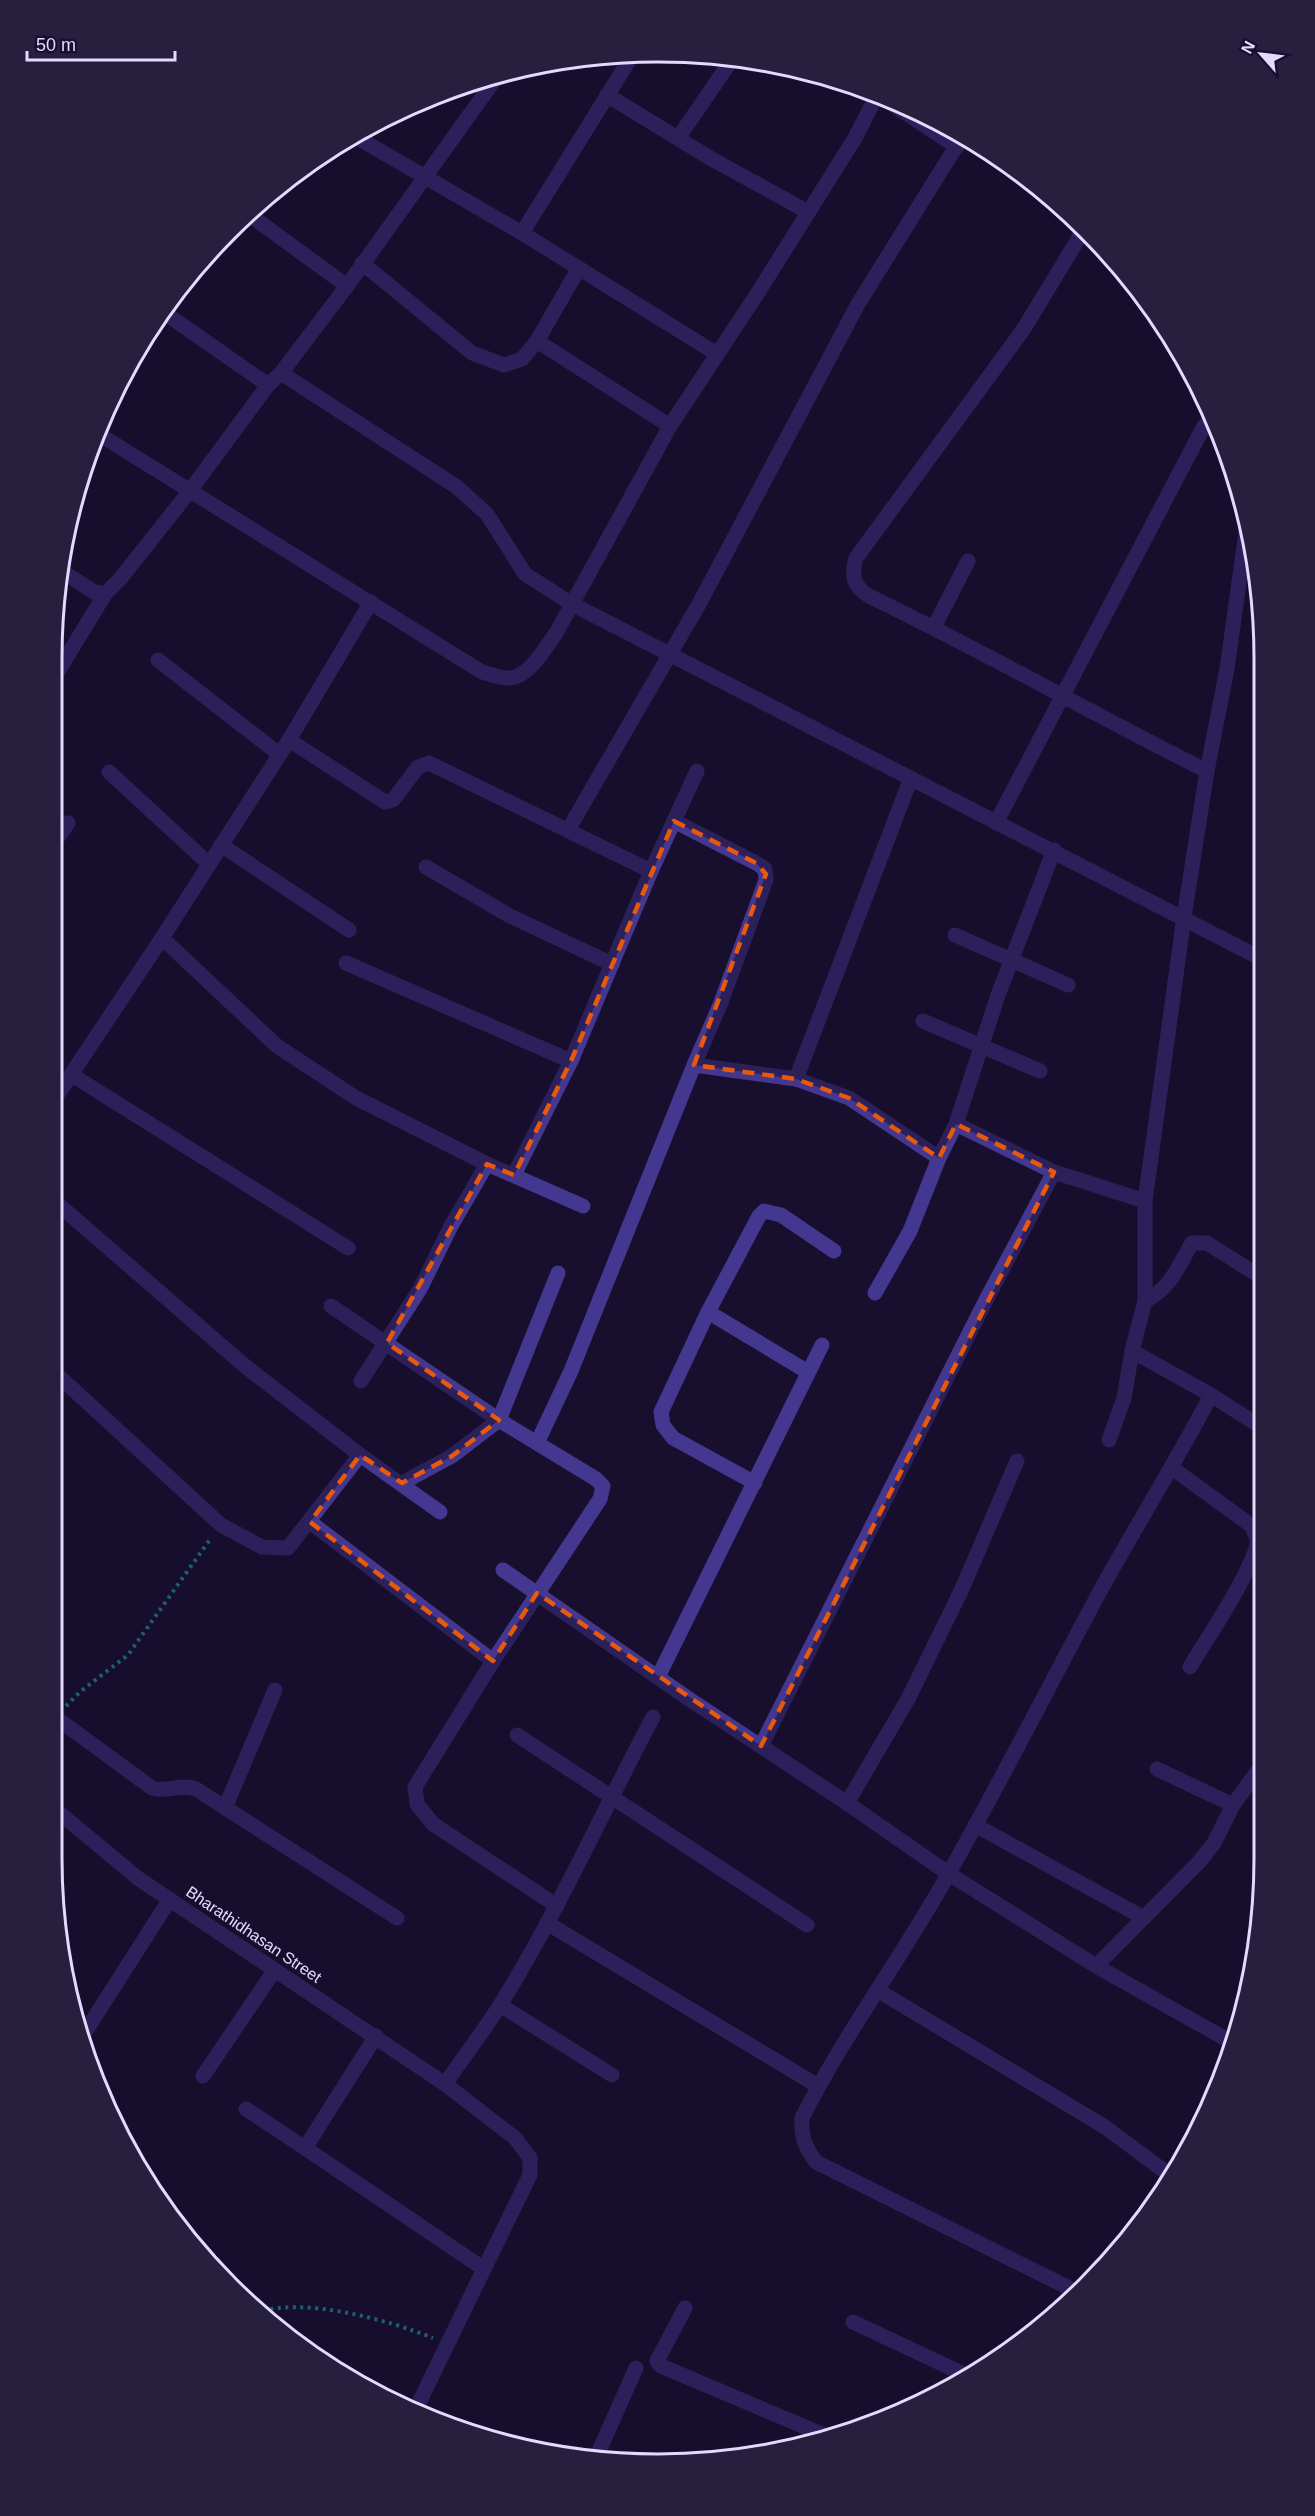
<svg xmlns="http://www.w3.org/2000/svg" width="1315" height="2516" viewBox="0 0 1315 2516" font-family="Arial,sans-serif">
<style>
.lines{fill:none;stroke-linecap:round;stroke-linejoin:round}
.path{stroke:#27c1c8;stroke-width:4;stroke-dasharray:3 4.5;stroke-linecap:butt}
.minor{stroke:#43378f;stroke-width:15}
.tertiary{stroke:#43378f;stroke-width:15}
.marked{fill:none;stroke:#e8590c;stroke-width:4.5;stroke-dasharray:12 8;stroke-linejoin:round}
.labels{text-anchor:middle;stroke-width:6;stroke-linejoin:round;paint-order:stroke}
.street-label{font-size:16px;fill:#e3dbff;stroke:#170f2d}
.rim{fill:none;stroke:#e3dbff;stroke-width:3}
</style>
<rect width="100%" height="100%" fill="#170f2d"/>
<g class="lines">
<!-- path -->
<g class="path">
<path d="M66 1706 81 1691 128 1655 211 1538"/>
<path d="M256 2313C301 2296 389 2320 433 2338"/>
</g>
<!-- minor -->
<g class="minor">
<path d="M607 95 710 158 808 212"/>
<path d="M883 98 957 147"/>
<path d="M351 134 522 233 717 354"/>
<path d="M678 138 733 58"/>
<path d="M361 140 373 124"/>
<path d="M247 213 347 286"/>
<path d="M1083 231 1023 330 856 558C851 576 853 586 869 596 983 651 1093 714 1207 771"/>
<path d="M522 233 633 54"/>
<path d="M362 263 472 353 504 365 522 359 537 341 579 268"/>
<path d="M162 311 268 385"/>
<path d="M537 341 670 426"/>
<path d="M281 373 347 286 498 75"/>
<path d="M97 433 482 672C490 674 502 679 510 678 529 677 544 649 555 635L670 426 759 291 855 138 877 95"/>
<path d="M934 627 968 561"/>
<path d="M158 660 279 754"/>
<path d="M52 681 105 594"/>
<path d="M289 740 385 802 393 800 418 767 429 763 651 871"/>
<path d="M109 772 209 864"/>
<path d="M674 821 756 863 765 869 766 880 720 1005 694 1065"/>
<path d="M996 823 1204 426"/>
<path d="M568 830 699 604 858 304 962 137"/>
<path d="M221 845 349 930"/>
<path d="M52 846 68 823"/>
<path d="M426 867 510 916 612 964"/>
<path d="M955 935 1068 985"/>
<path d="M162 938 277 1046 356 1098 487 1164 583 1206"/>
<path d="M346 963 571 1061"/>
<path d="M923 1021 1040 1071"/>
<path d="M72 1075 348 1248"/>
<path d="M796 1079 849 1098 939 1158"/>
<path d="M52 1103 162 938 289 740 371 602"/>
<path d="M956 1124 1054 1172 1145 1201"/>
<path d="M514 1175 571 1061 651 871 697 771"/>
<path d="M52 1199 245 1366 360 1455 440 1512"/>
<path d="M875 1293 910 1231 939 1158 956 1124 998 995 1054 850"/>
<path d="M1145 1301C1172 1287 1177 1268 1192 1243H1207L1261 1277"/>
<path d="M331 1306 499 1420 596 1479 603 1486 600 1499 493 1661"/>
<path d="M708 1312 808 1372"/>
<path d="M1132 1351 1211 1395 1261 1427"/>
<path d="M52 1370 221 1525 262 1547 288 1548 360 1455"/>
<path d="M361 1381 420 1289 451 1226 487 1164"/>
<path d="M1109 1440 1124 1398 1132 1351 1145 1301V1201L1184 917 1207 771 1227 669 1246 532"/>
<path d="M537 1443 571 1371 694 1065 796 1079 911 778"/>
<path d="M1172 1468 1252 1526C1253 1530 1256 1535 1257 1539 1259 1562 1204 1643 1190 1667"/>
<path d="M402 1483 452 1456 499 1420 558 1273"/>
<path d="M755 1483 673 1438 663 1425 661 1412 708 1312 759 1216 764 1211 781 1215 834 1251"/>
<path d="M310 1522 493 1661 415 1787 417 1804 433 1824 557 1906"/>
<path d="M503 1570 689 1699 847 1803 949 1874 1096 1966 1233 2043"/>
<path d="M658 1677 822 1345"/>
<path d="M51 1714 152 1788C167 1793 180 1783 196 1789L397 1918"/>
<path d="M517 1735 807 1925"/>
<path d="M761 1746 987 1298 1054 1172"/>
<path d="M1157 1769 1233 1805"/>
<path d="M847 1803 908 1699 961 1591 1017 1461"/>
<path d="M51 1806 139 1879 445 2084 515 2138 530 2158V2175L484 2269"/>
<path d="M225 1808 275 1690"/>
<path d="M975 1825 1144 1918"/>
<path d="M547 1923 818 2086"/>
<path d="M1096 1966 1199 1862 1214 1843 1233 1805 1262 1765"/>
<path d="M879 1991 1105 2127 1171 2176"/>
<path d="M500 2005 612 2075"/>
<path d="M376 2036 305 2148 484 2269 414 2413"/>
<path d="M80 2040 170 1899"/>
<path d="M203 2076 274 1971"/>
<path d="M445 2084C465 2055 487 2027 505 1997 560 1907 603 1811 653 1717"/>
<path d="M246 2109 305 2148"/>
<path d="M1079 2293 816 2162C805 2147 801 2137 802 2118 845 2033 903 1956 949 1873 1001 1781 1049 1686 1099 1593 1136 1526 1176 1462 1211 1395"/>
<path d="M685 2308 657 2361 661 2366 831 2438"/>
<path d="M853 2322 970 2377"/>
<path d="M595 2460 636 2368"/>
</g>
<!-- tertiary -->
<path class="tertiary" d="M60 570 94 592 105 594 120 579 189 492 268 385 281 373 457 487 487 514 525 574 572 604 1260 958"/>
</g>
<!-- marked area -->
<path d="M0 0H1315V2516H0ZM674 821 756 863 766 874 694 1065 796 1079 849 1098 939 1158 956 1124 1054 1172 761 1746 537 1593 493 1661 310 1522 360 1455 402 1483 452 1456 499 1420 387 1343 487 1164 514 1175 571 1061Z" fill="#170f2d" fill-opacity=".55" fill-rule="evenodd"/>
<path class="marked" d="M674 821 756 863 766 874 694 1065 796 1079 849 1098 939 1158 956 1124 1054 1172 761 1746 537 1593 493 1661 310 1522 360 1455 402 1483 452 1456 499 1420 387 1343 487 1164 514 1175 571 1061Z"/>
<g class="labels">
<!-- street labels -->
<g class="street-label">
<text transform="translate(254 1934) rotate(34)" y="6">Bharathidhasan Street</text>
</g>
</g>
<!-- crop -->
<path d="M0 0H1315V2516H0ZM658 62H658A596 596 0 0 1 1254 658V1858A596 596 0 0 1 658 2454H658A596 596 0 0 1 62 1858V658A596 596 0 0 1 658 62Z" fill="#271f3e" fill-rule="evenodd"/>
<path class="rim" d="M658 62H658A596 596 0 0 1 1254 658V1858A596 596 0 0 1 658 2454H658A596 596 0 0 1 62 1858V658A596 596 0 0 1 658 62Z"/>
<!-- north arrow -->
<g transform="translate(1261 54) rotate(298)" stroke="#170f2d" stroke-width="4.5" paint-order="stroke">
<path d="M0-4.5L10 22L0 15L-10 22Z" fill="#e3dbff"/>
<text y="-9" font-size="16" font-weight="bold" text-anchor="middle" fill="#e3dbff">N</text>
</g>
<!-- scale -->
<path d="M27 51v9h148v-9" fill="none" stroke="#e3dbff" stroke-width="3"/>
<text x="36" y="51" font-size="18" fill="#e3dbff" stroke="#170f2d" stroke-width="4.5" paint-order="stroke">50 m</text>
</svg>
